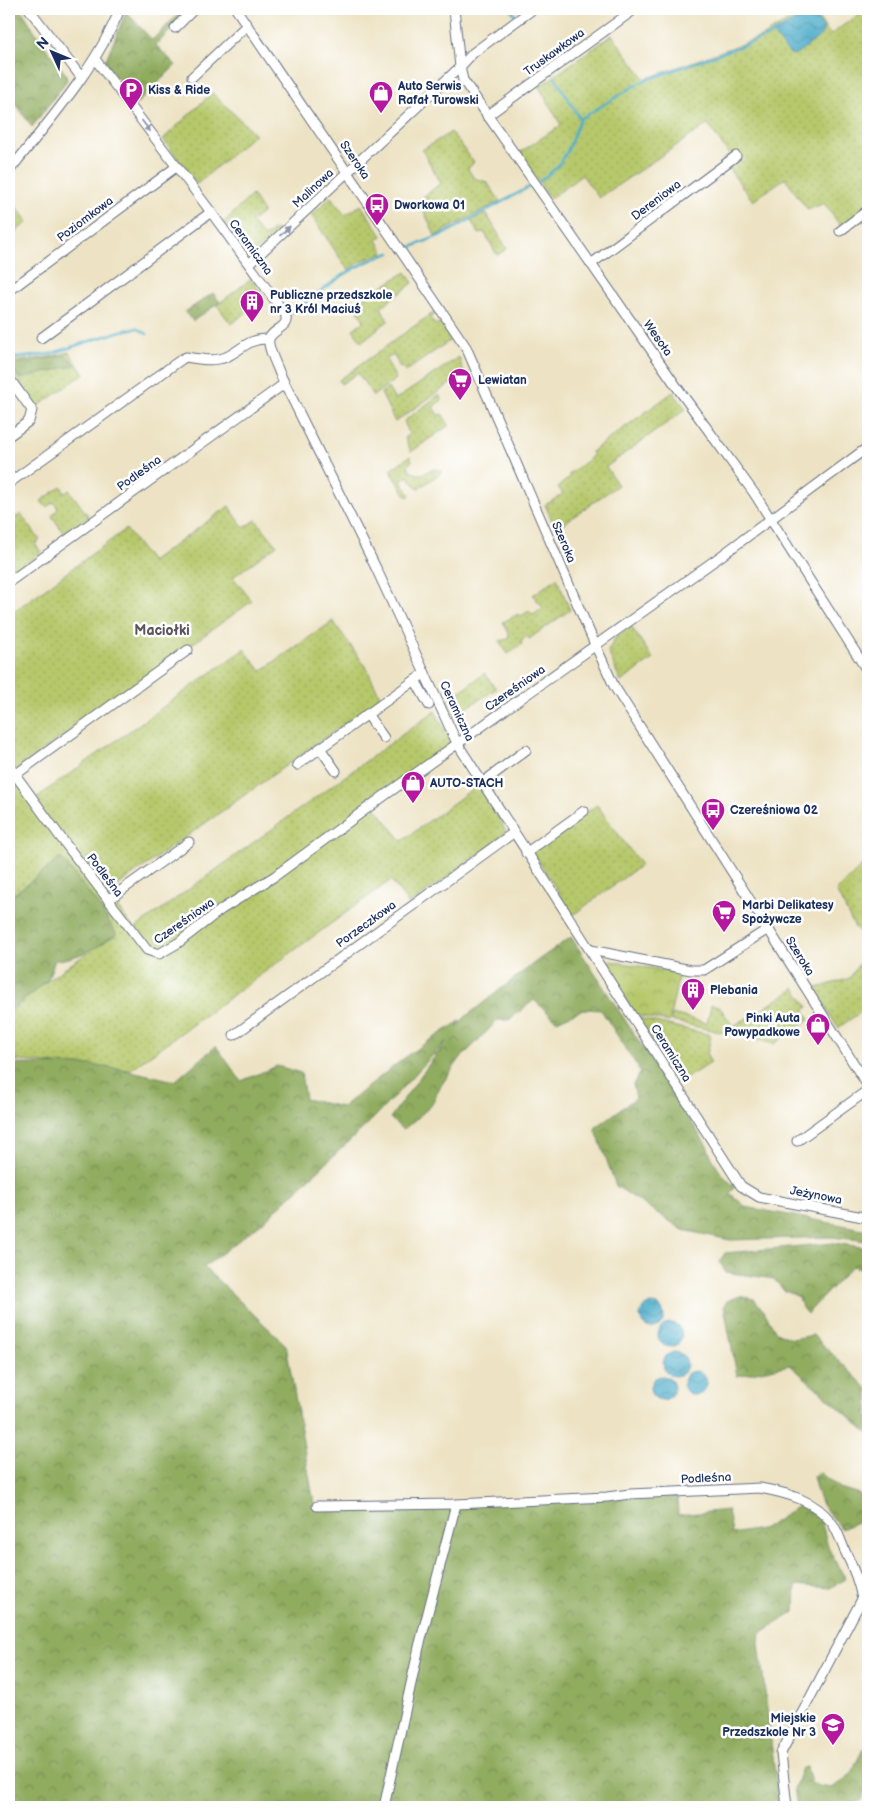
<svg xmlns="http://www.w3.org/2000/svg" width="877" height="1816" viewBox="0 0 877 1816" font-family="'Balsamiq Sans',sans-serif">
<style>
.grass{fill:url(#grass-dots);stroke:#687c64}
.forest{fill:url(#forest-crowns);stroke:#566e5e}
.park{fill:url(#park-crowns);stroke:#687c64}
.water{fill:url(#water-waves);stroke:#326d93}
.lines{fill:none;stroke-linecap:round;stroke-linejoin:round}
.stream{stroke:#48abc8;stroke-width:2.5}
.minor-casing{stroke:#646e82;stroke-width:11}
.minor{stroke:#fff;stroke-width:9}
.oneway{fill:#8d97ae}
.labels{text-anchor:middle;stroke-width:5;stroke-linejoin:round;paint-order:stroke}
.street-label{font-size:12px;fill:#1b2f5e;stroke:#fff}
.poi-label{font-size:12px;font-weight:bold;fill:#1b2f5e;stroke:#fff;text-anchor:start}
.neighbourhood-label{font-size:14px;font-weight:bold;fill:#5b545c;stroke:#fff}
</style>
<defs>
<pattern id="grass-dots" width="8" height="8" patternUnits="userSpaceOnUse" patternTransform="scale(1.25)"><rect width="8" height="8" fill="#b6c86b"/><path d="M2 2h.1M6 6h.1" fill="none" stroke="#9cac5f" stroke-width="1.8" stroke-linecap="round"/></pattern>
<pattern id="forest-crowns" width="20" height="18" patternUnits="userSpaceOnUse" patternTransform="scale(1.25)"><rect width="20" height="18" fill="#90ac5f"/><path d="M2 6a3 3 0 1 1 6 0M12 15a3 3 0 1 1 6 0" fill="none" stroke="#758c52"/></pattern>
<pattern id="park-crowns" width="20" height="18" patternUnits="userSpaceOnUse" patternTransform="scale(1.25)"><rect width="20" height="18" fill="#b6c86b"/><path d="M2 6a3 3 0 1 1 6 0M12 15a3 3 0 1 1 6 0" fill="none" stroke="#9cac5f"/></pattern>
<pattern id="water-waves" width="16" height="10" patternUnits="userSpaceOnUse" patternTransform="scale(1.25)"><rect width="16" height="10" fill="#48abc8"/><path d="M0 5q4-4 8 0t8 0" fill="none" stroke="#3b8ca6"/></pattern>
</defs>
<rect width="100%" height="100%" fill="#fff"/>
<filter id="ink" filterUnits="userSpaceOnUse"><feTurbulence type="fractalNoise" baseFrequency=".02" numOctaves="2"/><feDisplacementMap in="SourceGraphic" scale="10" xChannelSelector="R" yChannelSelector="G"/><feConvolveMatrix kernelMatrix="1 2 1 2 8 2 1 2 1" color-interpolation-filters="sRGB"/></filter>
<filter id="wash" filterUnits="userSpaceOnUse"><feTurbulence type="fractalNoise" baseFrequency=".0096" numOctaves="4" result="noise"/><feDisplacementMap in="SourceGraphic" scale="20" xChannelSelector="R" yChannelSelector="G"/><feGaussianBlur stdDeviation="1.12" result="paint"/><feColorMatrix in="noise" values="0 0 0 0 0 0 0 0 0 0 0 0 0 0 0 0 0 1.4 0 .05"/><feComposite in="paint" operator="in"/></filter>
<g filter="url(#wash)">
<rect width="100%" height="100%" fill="#ede3c4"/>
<!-- grass -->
<g class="grass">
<path d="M809 9H813L830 35 866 9H868V206L841 227 824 203 808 210 785 178 753 201 722 160 729 155 708 124 599 198 582 175 550 199 519 153 561 125 539 87 612 35 645 79 761 37Z"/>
<path d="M212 93 255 134 197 184 163 139Z"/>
<path d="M451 132 474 162 468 169 474 178 487 182 500 201 435 236 419 200 441 183 422 150Z"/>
<path d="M252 195 263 212 251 222 264 237 275 229 278 232 252 255 248 254 224 222Z"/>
<path d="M331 197 345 215 361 205 382 236 377 240 384 252 360 262 348 270 311 215Z"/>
<path d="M486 213 507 249 497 255 484 232 479 234 471 221Z"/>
<path d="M406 272 413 283 381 307 388 321 361 342 353 329 364 321 354 303Z"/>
<path d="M251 279 265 299 231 324 217 305Z"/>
<path d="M434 312 435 314 430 318 435 325 440 322 452 339 405 372 403 367 400 368 394 355 386 359 396 379 373 396 358 373 341 384 339 380Z"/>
<path d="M69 352 84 374 37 407 9 369V362L49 357Z"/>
<path d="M459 357 464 374 395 422 381 393 388 388 395 400Z"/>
<path d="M673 392 686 409 606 467 618 485 556 529 545 505 563 494 558 487 570 477 569 474 593 456 591 452Z"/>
<path d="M439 395 442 400 433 407 438 415 442 414 449 425 411 452 405 438 409 435 404 421Z"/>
<path d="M410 456 412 460 408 466 411 472C414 472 417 474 420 474 429 473 430 466 443 471L418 489 408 476 401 481 410 495 407 497 390 470Z"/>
<path d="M61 486 65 493 69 490 89 517 64 534 52 516 58 509 54 502 46 507 41 501Z"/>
<path d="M229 506 244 528 256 520 277 545 233 577 252 601 15 771 36 798 244 649 261 671 333 621 366 667 381 698 107 893 134 929 435 711 452 744 371 802 402 841 479 784 494 808 507 834 409 905 391 880 130 1070 9 1060V1013L52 977 111 937 117 935 98 905 61 858 9 898V615L126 529 151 562Z"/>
<path d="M21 514 40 540 35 544 41 552 9 576V522Z"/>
<path d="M557 578 570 610 529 639 527 636 521 640 522 644 508 654 499 641 508 639 509 634 503 622 518 614 521 616 529 611 533 615 543 608 533 595Z"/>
<path d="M631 626 653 659 621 682 608 651 615 638Z"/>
<path d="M485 673 496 689 454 716 447 701Z"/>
<path d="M597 805 641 865 573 915 532 851Z"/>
<path d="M868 860V940L855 928 836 891Z"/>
<path d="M868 949V1007L838 1028 814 989 850 978Z"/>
<path d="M795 988 808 1007 804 1010 810 1018 774 1044 671 1021 672 1014 707 1023 711 1005 719 1006 733 1026 747 1018 753 1019 756 1018 758 1012Z"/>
<path d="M638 1018 711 1035 707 1055 711 1063 679 1082Z"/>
</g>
<!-- forest -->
<g class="forest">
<path d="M9 9H21L42 43 65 73 67 80 32 127 9 95Z"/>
<path d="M184 9H191L156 45 176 65 136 105 105 62 126 12 152 40Z"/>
<path d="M213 293 220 302 193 321 185 312Z"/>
<path d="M66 355 76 365 20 379 10 365Z"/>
<path d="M61 858 98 905 117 935C110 937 106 941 100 945 86 953 71 959 55 960L47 981 9 1011V898Z"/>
<path d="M571 937 707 1146C714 1163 720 1176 736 1187L730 1193 746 1207 868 1230V1241L832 1237 730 1240 683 1230 616 1186 595 1128 636 1098 633 1084 641 1072 601 1010 584 1009 557 1021 534 1000 509 1020H498L459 1060 440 1087 431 1106 403 1130 390 1118 446 1041 373 1119 264 1221 204 1267 286 1345 315 1509 677 1496 678 1515 728 1510 732 1534 766 1528 798 1506C828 1516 820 1527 830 1551 834 1561 841 1570 846 1579L830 1588 796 1585 795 1612 760 1633 759 1643 779 1807H9V1064L91 1065 131 1071 175 1081 216 1046 241 1081 277 1066 301 1073 305 1099 342 1107 412 1052 460 1021 457 1028 464 1018 538 960Z"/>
<path d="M834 1243 868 1248V1271L852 1266 807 1314 802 1308 799 1297 783 1290 774 1279 725 1272 720 1261 725 1253Z"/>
<path d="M740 1296 754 1299 764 1311 776 1332 792 1339 813 1335 868 1389V1433L790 1365 737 1376 724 1306 727 1301Z"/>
<path d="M820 1473 840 1488 862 1495 868 1489V1517L842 1529 822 1505 816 1489 813 1476Z"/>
<path d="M863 1749 868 1750V1771L865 1779 866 1788 862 1800 854 1803 852 1807H797L794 1789 802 1768 807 1767 811 1783 819 1786 832 1788 850 1775Z"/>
</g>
<!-- park -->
<g class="park">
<path d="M15 205 28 222 16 231 9 222V210Z"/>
<path d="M605 960 679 973 669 1022 636 1015 602 964Z"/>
</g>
<!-- water -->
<g class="water">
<path d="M812 12 824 29 820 36 796 55 790 54 772 33Z"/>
<circle cx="652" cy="1316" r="12"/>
<circle cx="670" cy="1335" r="12"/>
<circle cx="675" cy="1364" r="12"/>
<circle cx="695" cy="1383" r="12"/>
<circle cx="662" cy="1388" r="12"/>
</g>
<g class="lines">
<!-- stream -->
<g class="stream">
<path d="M511 9 515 15"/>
<path d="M555 77 580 119"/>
<path d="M540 181 557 167 567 152 580 119 641 82 774 34"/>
<path d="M409 248 446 233 529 187"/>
<path d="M292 313C323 289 353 264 390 253"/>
<path d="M9 359 50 354 121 331 137 328 147 334"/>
</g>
</g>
</g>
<g filter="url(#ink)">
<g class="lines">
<defs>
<g id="minor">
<path d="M29 9 81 77"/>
<path d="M236 9 466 347 593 640 614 686 868 1086"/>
<path d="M454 9 460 67 463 80 679 390 754 493 868 672"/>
<path d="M175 28 194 9"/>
<path d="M95 59 211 212 285 314C291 328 273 328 269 339 267 346 277 366 280 374L376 568 457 743 741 1186 759 1197 868 1218"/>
<path d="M192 77 247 25"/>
<path d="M487 116 635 9"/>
<path d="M9 171C49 121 96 68 120 9"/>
<path d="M840 231 868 210"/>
<path d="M249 264 460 67 473 53 533 9"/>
<path d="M591 264 736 156"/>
<path d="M9 291 176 167"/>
<path d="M41 338 211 212"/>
<path d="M9 378 32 410 29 421 9 436"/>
<path d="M9 483 182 359 186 357C198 359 214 362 226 357 243 349 248 338 269 339"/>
<path d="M9 582 284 384"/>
<path d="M415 680 429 705"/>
<path d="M367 714 384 738"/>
<path d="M320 748 336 771"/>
<path d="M297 765 425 673"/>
<path d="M9 766 61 838 147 950 159 954 178 943 222 909 275 876 388 793 721 556 868 447"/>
<path d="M15 775 188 650"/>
<path d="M482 783 526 750"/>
<path d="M526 853 584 811"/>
<path d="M108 900 189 842"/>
<path d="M591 950 691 970H704L768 929"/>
<path d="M234 1035 513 833"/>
<path d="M797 1141 868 1090"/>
<path d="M317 1506 456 1504 607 1497 630 1494 760 1488C787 1493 815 1500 832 1523 838 1531 841 1542 845 1551 853 1567 859 1582 862 1599L781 1753 787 1807"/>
<path d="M384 1807 419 1647 456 1504"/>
</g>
</defs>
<!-- minor casing -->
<use href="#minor" class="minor-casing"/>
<!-- minor -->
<use href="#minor" class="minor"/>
</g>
<!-- one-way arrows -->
<defs><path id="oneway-solid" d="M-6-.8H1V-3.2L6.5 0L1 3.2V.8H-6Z" transform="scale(1.25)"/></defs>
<g class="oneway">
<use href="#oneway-solid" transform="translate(146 126) rotate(53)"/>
<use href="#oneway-solid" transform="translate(285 231) rotate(-42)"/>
</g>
</g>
<!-- icons -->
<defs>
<symbol id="parking-pin" viewBox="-11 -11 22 30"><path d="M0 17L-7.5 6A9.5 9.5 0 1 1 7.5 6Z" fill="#b5179e" stroke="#fff"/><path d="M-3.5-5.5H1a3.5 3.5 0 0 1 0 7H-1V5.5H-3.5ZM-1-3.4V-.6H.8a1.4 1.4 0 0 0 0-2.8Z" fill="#fff"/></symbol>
<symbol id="shop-pin" viewBox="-11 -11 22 30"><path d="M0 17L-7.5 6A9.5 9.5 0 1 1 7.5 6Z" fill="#b5179e" stroke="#fff"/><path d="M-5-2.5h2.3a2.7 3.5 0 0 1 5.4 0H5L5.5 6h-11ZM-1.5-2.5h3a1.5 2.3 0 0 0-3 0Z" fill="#fff"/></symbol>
<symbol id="bus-pin" viewBox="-11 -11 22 30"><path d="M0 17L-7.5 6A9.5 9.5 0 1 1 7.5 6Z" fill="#b5179e" stroke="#fff"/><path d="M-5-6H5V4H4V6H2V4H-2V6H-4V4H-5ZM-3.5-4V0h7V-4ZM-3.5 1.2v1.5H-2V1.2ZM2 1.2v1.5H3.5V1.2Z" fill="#fff"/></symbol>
<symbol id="building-pin" viewBox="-11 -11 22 30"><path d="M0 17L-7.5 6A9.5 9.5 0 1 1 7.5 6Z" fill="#b5179e" stroke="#fff"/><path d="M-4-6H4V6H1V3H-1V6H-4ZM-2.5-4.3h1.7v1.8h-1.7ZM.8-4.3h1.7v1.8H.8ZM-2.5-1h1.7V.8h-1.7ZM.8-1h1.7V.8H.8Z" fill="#fff"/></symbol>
<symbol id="supermarket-pin" viewBox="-11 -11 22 30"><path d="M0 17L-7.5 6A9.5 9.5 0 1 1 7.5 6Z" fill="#b5179e" stroke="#fff"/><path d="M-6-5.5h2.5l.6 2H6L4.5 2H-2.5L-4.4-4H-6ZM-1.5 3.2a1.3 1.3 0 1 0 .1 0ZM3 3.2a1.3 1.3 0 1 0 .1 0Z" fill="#fff"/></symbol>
<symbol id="school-pin" viewBox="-11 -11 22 30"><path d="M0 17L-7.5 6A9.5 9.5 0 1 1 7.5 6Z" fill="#b5179e" stroke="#fff"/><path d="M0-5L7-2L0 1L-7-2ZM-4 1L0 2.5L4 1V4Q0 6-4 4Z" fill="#fff"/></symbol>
</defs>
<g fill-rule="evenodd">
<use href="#parking-pin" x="117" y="76" width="28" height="38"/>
<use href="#shop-pin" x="367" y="79" width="28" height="38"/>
<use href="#bus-pin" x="363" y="191" width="28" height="38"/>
<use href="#building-pin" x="238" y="288" width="28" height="38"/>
<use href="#supermarket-pin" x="446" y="366" width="28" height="38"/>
<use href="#shop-pin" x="399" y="769" width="28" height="38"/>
<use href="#bus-pin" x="699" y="796" width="28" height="38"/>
<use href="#supermarket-pin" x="710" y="898" width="28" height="38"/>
<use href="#building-pin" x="679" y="976" width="28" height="38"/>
<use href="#shop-pin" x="804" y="1011" width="28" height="38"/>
<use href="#school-pin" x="819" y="1711" width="28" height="38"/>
</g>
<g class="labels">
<!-- street labels -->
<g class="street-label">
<text transform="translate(554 52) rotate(-36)" y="4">Truskawkowa</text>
<text transform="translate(355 160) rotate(56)" y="4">Szeroka</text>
<text transform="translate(313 188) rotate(-43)" y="4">Malinowa</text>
<text transform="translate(656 200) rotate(-37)" y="4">Dereniowa</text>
<text transform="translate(85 219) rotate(-37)" y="4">Poziomkowa</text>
<text transform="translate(251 247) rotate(54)" y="4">Ceramiczna</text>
<text transform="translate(658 338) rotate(55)" y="4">Wesoła</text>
<text transform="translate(139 473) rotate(-36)" y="4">Podleśna</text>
<text transform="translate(564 542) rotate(67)" y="4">Szeroka</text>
<text transform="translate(515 688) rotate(-35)" y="4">Czereśniowa</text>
<text transform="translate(457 711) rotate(65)" y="4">Ceramiczna</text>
<text transform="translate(105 875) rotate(53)" y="4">Podleśna</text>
<text transform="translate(184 921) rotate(-35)" y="4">Czereśniowa</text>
<text transform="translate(366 924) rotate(-36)" y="4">Porzeczkowa</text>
<text transform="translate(800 956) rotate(58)" y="4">Szeroka</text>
<text transform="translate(671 1053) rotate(58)" y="4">Ceramiczna</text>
<text transform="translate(816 1195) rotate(11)" y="4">Jeżynowa</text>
<text transform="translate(706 1478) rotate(-3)" y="4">Podleśna</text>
</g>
<!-- poi labels -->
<g class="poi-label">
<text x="398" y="90">Auto Serwis<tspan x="398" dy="14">Rafał Turowski</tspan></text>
<text x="148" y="94">Kiss &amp; Ride</text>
<text x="394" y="209">Dworkowa 01</text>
<text x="270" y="299">Publiczne przedszkole<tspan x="270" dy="14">nr 3 Król Maciuś</tspan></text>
<text x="478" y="384">Lewiatan</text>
<text x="430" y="787">AUTO-STACH</text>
<text x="730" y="814">Czereśniowa 02</text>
<text x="742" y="909">Marbi Delikatesy<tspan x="742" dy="14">Spożywcze</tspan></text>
<text x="710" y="994">Plebania</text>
<text x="800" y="1022" text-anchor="end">Pinki Auta<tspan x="800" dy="14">Powypadkowe</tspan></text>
<text x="816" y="1722" text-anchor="end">Miejskie<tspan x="816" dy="14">Przedszkole Nr 3</tspan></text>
</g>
<!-- neighbourhood labels -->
<g class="neighbourhood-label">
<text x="162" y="635">Maciołki</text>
</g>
</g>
<!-- margin -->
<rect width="877" height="1816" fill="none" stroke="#fff" stroke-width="30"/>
<!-- north arrow -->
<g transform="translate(52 52) rotate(314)" stroke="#ffffff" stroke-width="4" paint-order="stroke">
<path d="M0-4L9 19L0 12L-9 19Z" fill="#1b2f5e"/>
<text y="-8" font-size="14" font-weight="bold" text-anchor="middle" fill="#1b2f5e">N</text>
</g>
</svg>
